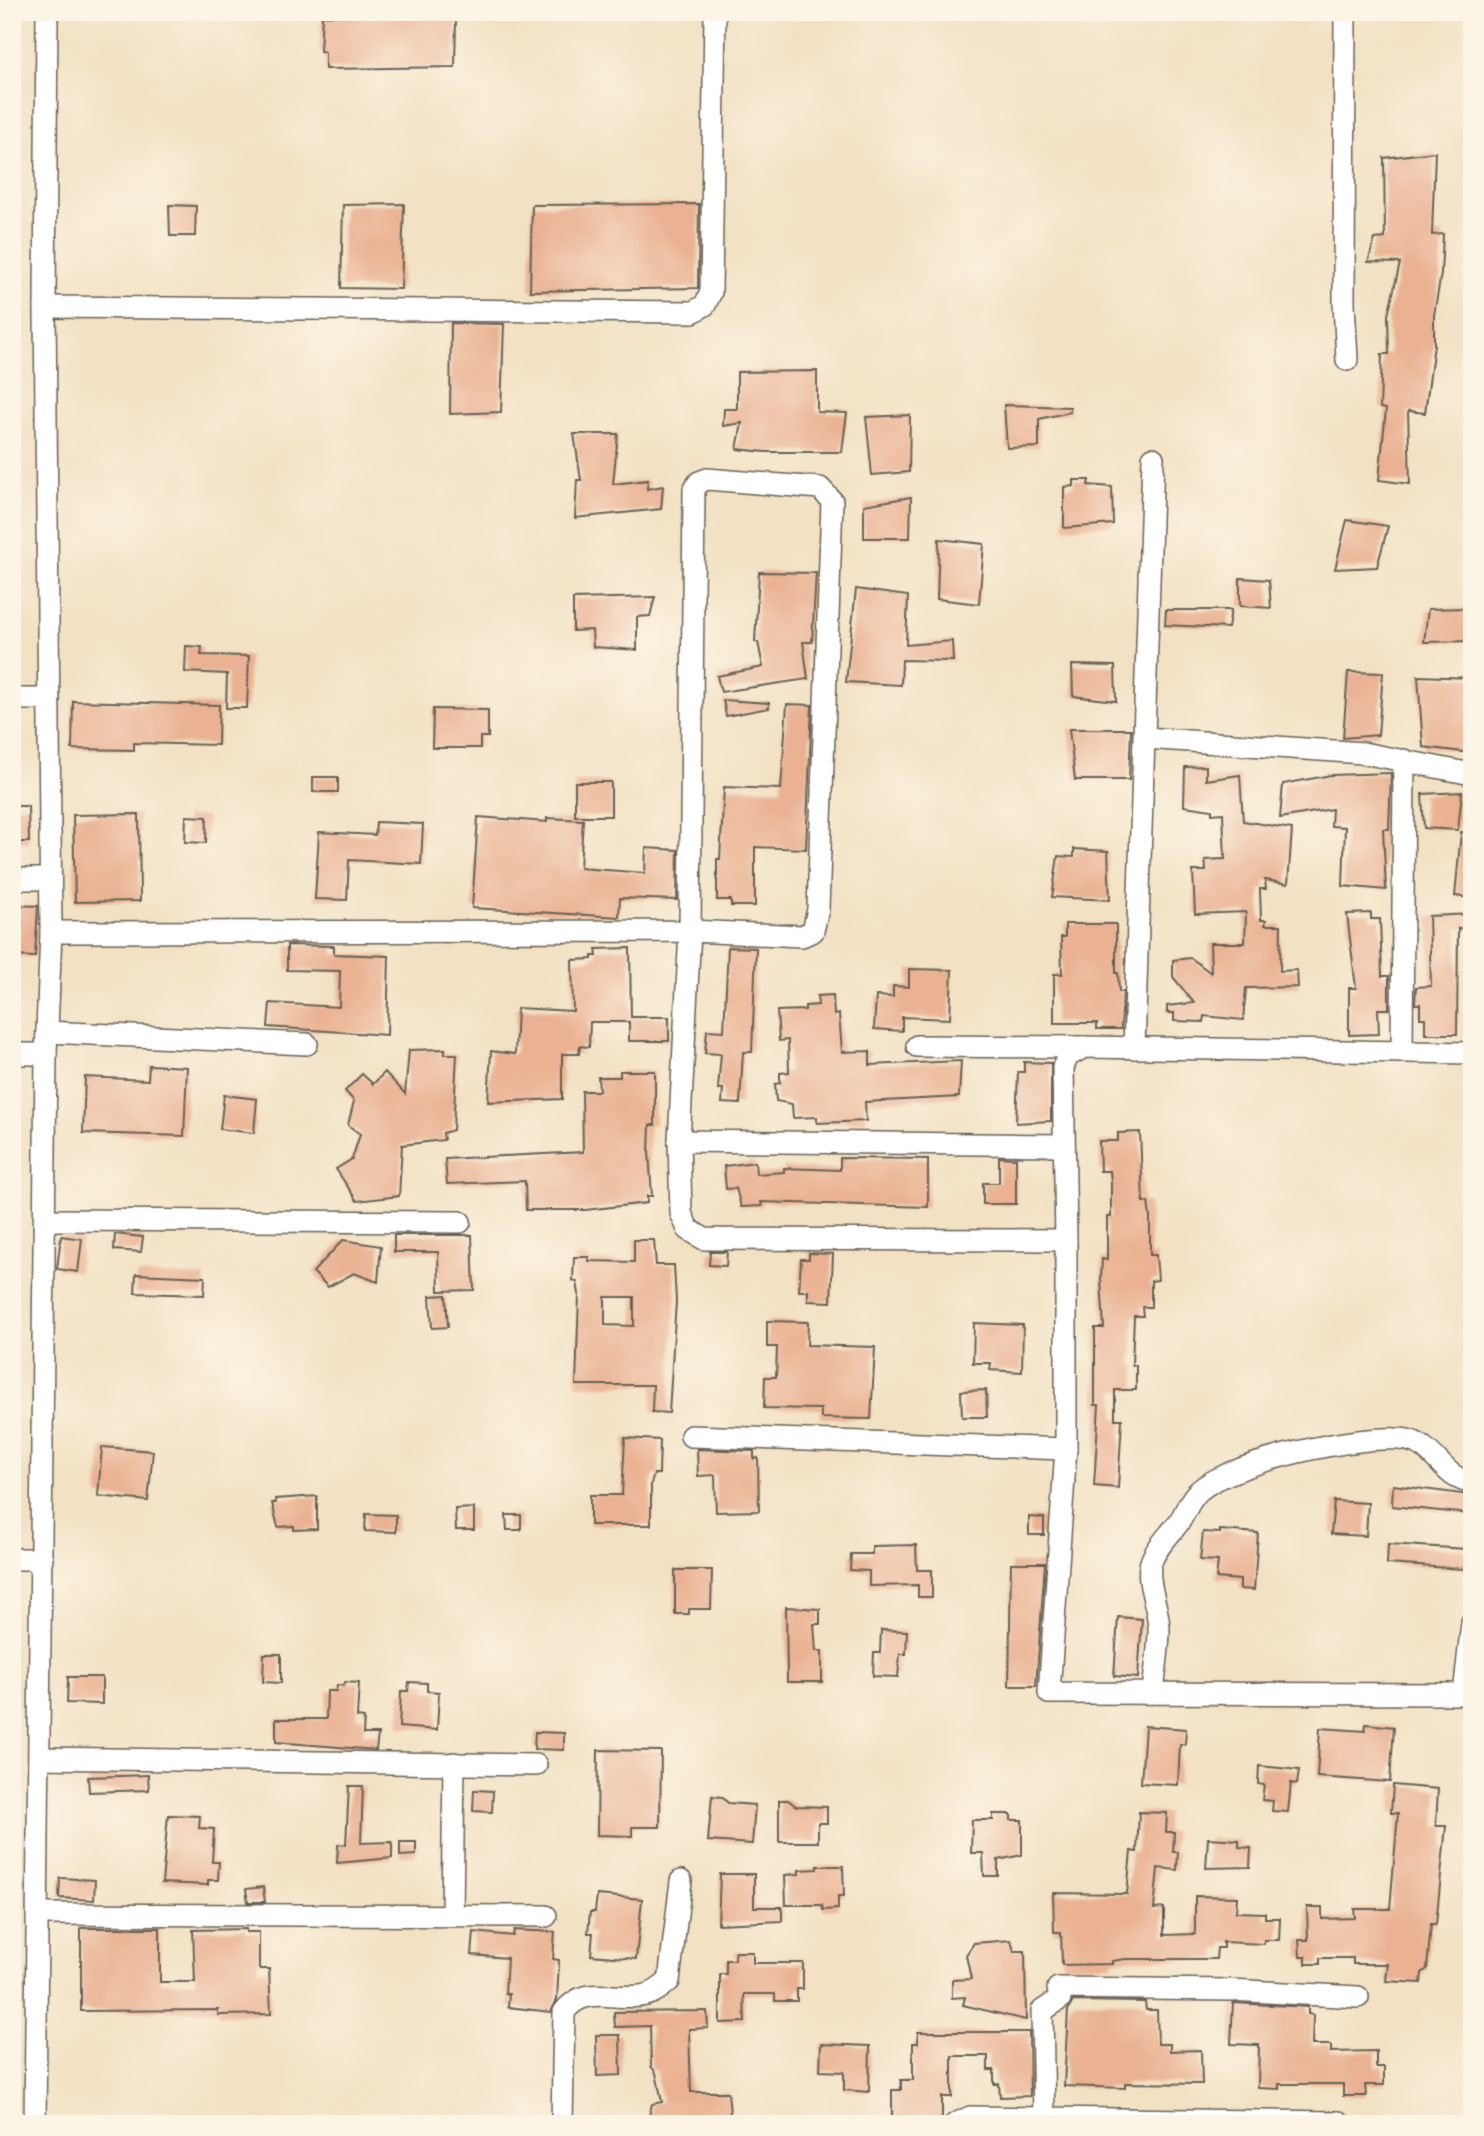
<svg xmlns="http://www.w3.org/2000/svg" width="1484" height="2136" viewBox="0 0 1484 2136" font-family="Sriracha,sans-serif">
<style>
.building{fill:#eab293;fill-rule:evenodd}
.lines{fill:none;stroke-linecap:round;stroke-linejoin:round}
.street-casing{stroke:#676156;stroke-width:24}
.street{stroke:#fff;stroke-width:21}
</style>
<rect width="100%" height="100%" fill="#fcf5e5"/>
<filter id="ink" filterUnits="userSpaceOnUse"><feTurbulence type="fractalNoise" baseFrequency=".0143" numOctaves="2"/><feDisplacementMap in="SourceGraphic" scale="14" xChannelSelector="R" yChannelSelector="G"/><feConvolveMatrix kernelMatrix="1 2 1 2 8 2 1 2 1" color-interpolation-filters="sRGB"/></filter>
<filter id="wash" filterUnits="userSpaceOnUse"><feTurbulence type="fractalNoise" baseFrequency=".00686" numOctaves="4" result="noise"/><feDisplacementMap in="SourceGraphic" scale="28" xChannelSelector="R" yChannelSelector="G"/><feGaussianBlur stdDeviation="1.57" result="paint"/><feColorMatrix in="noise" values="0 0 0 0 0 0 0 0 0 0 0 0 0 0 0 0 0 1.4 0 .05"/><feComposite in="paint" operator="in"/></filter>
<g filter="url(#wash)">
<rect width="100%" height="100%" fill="#f2e1c3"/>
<g id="blocks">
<!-- building -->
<g class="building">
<path d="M322 15 456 17 455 67 325 69V52L320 51Z"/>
<path d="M1435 152 1432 235 1443 234 1441 274 1434 315V345L1425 413 1408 411 1410 484 1379 480 1386 409 1380 408 1382 354H1389L1388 315 1400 263 1368 262 1375 239 1385 238 1384 158Z"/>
<path d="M404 204 401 289 341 288 343 205Z"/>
<path d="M699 204 698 288 530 291 532 205Z"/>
<path d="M169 205 196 206 195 236H170Z"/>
<path d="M451 323 504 324 501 412 450 414Z"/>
<path d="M817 371V412L847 413 842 452H766L737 449 742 423 723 426 724 409H737V372Z"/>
<path d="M1004 405 1070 407V412L1039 419V447L1007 448Z"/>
<path d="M910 415 909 472 872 475 866 417Z"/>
<path d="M574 434H618L613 484 648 480 647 489 663 486 661 509 575 518 577 480H581Z"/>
<path d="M1074 480H1089L1088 485 1112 487 1113 524 1064 528V487L1074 486Z"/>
<path d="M911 497 910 538H864V505Z"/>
<path d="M1347 520 1388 526 1377 567 1335 569Z"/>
<path d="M939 539 984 544 979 604 937 599Z"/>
<path d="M759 572 816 573 812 642H803L808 679 721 692 717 676 763 667 758 642H755Z"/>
<path d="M1240 578 1269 580 1271 608 1240 606Z"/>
<path d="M856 589 908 596 906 645 952 641 953 661 902 660 901 685 846 682Z"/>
<path d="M655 597 650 616 637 617V650L593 647 592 630 573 631V599Z"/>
<path d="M1472 608V641L1424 642 1428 609Z"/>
<path d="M1166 610H1231L1228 628 1165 625Z"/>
<path d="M186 646 202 647 201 655 249 656 247 708H226L227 674 185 672Z"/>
<path d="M1072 665 1115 666 1116 701 1073 696Z"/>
<path d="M1348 672 1383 673 1378 735 1343 738Z"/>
<path d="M1418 676 1472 678V753L1423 747Z"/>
<path d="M723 700 769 703V708L726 716Z"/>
<path d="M73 701 219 705 218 745 134 743V750L72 749Z"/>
<path d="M787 704 812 705 806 849 755 847V906H731V900H717V859H720L724 787 781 789Z"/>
<path d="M433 709 488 710V737H480V748H432Z"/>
<path d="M1069 729H1131L1129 780H1075Z"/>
<path d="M1206 766V780L1240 775 1243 821 1292 829 1288 884 1265 880 1266 889H1260L1261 920H1266L1265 925H1281L1280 971 1297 970 1298 987 1246 988 1243 1020 1204 1016 1203 1022 1174 1021V1013H1167V1006L1194 1003 1173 977V960L1191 958 1211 973 1210 943H1245L1246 912 1195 914 1193 871H1206L1205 860 1225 859 1223 813 1212 814V810L1184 806 1185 767Z"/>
<path d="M1391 773 1389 829H1383L1386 890 1343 886 1345 827 1331 826 1332 809 1280 818 1283 784 1331 775Z"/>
<rect x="313" y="777" width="25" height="15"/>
<rect x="575" y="782" width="36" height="34"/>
<path d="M1462 792 1458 830 1424 828 1422 794Z"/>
<path d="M12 806H28L29 842H12Z"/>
<path d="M139 814 140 901 75 902 73 815Z"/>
<path d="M186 816 207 817 206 843 185 842Z"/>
<path d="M478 817 547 822V818L583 820 580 868 645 873 646 848 678 850 677 900 620 898 619 917 472 908Z"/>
<path d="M376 822 423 824 421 864 349 860 347 900 315 899 319 832 375 835Z"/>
<path d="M1461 832 1472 833V898L1455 896Z"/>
<path d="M1074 849 1108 851 1110 900 1052 897 1058 856 1074 857Z"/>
<path d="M12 905 38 906 35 957 12 956Z"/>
<path d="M1371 913V919H1380L1382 976H1389V1009H1378L1379 1034 1349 1035V988H1356L1347 914Z"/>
<path d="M1472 914V929L1458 928 1457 1034H1425V1018H1420V1004H1415L1416 987 1431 986 1429 916Z"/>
<path d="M1065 924H1116V973H1118L1119 992H1123L1121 1029H1097V1023H1054V974H1062L1061 937H1065Z"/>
<path d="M287 945 334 946V954L389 956 387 1035 268 1027 270 1003 339 1007 340 971 287 970Z"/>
<path d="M728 947 756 948 752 1052H743L740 1104 722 1103 723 1089H718L721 1054 705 1053 707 1030 724 1031Z"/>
<path d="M630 948 631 1017H669V1041H629V1022H590L589 1047 580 1046 579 1054H562V1099L488 1102 491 1051 515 1054 517 1008 573 1011 572 960 592 959V956H597L596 949Z"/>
<path d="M909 969 952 970 950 1019 902 1017V1031L874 1029 876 996 893 997V986L909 987Z"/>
<path d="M833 995 834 1015 839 1014 842 1052 870 1051V1065L961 1061 959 1097 865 1102 866 1121 817 1123V1117L793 1118 792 1104 776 1101 775 1084 780 1083V1073L789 1072 788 1040 779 1041 777 1011 805 1010V1006L818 1005 817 996Z"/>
<path d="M445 1049V1054H457L453 1130 443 1133 444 1140 402 1145 399 1196 357 1201 336 1169 352 1159 360 1134 348 1125 354 1101 345 1091 362 1074 373 1084 385 1072 405 1094 409 1050Z"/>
<path d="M1024 1062 1051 1063V1121L1016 1123 1018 1072H1024Z"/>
<path d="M149 1065 187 1067 184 1136 83 1133 85 1077 148 1080Z"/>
<path d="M620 1071H655V1125H650L649 1152 652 1196H647V1203L585 1210H526L525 1181 447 1184 445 1159 583 1152 582 1091H599L598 1077H620Z"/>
<path d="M224 1095 257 1099 254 1133 220 1129Z"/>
<path d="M1140 1132 1143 1202H1148L1150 1217V1255H1156L1158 1280 1151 1281V1307H1142L1143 1316H1134L1132 1365H1136V1390H1115V1419H1122L1118 1488 1094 1486 1099 1405H1095V1328H1104L1101 1279 1102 1259 1107 1260V1217H1111V1180L1110 1171H1100L1099 1141H1118V1133Z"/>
<path d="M999 1157 1016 1158V1204H983V1183H999Z"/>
<path d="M840 1158 928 1159V1207L761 1202 762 1206 741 1207 736 1188 726 1189 724 1166 755 1162 756 1174 784 1172V1168L840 1170Z"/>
<path d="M115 1234 143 1237 141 1252 114 1250Z"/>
<path d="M394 1235H472L474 1290 439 1291 438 1252H394Z"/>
<path d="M61 1236 82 1239 78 1272 57 1269Z"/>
<path d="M343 1240 381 1246 378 1282 354 1273 328 1287 313 1272Z"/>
<path d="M634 1240H654L656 1265H674L676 1301 669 1413 652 1412 653 1385H576L579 1294 577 1282 573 1281 574 1257H589V1261L634 1262ZM605 1297H634V1326L605 1325Z"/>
<path d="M710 1252H727L726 1266 709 1265Z"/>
<path d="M809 1253 833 1254 831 1302 808 1301V1291H799L801 1259H809Z"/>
<path d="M136 1274 205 1277 204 1295 135 1293Z"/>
<path d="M446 1295 448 1327 432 1328 430 1296Z"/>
<path d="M767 1321 808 1322 807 1345 875 1347 871 1419 821 1418V1409L764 1408 765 1377H776L777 1347H767Z"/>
<path d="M974 1323 1023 1325 1022 1372 990 1370 991 1363H973Z"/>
<path d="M986 1390 987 1417H962L961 1391Z"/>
<path d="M625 1438 660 1440 659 1474H654L651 1484V1525H590V1495H622Z"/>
<path d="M102 1447 153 1451 148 1501 98 1496Z"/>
<path d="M697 1449 754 1451V1459L758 1458 759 1511 716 1512 715 1475 698 1476Z"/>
<path d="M1393 1485 1470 1495 1469 1514 1392 1506Z"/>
<path d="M317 1496V1529L294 1530V1526L278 1527 272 1503H276L275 1499Z"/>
<path d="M1334 1501 1368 1503 1366 1536 1331 1534Z"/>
<path d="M474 1508V1530H456L455 1509Z"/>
<path d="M366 1514 396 1515V1532L365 1531Z"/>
<path d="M506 1515H521V1530H507Z"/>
<path d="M1029 1517 1044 1518V1535H1029Z"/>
<path d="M1220 1530 1258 1533 1254 1590 1240 1589V1580L1216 1578 1218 1561 1200 1560 1203 1532 1220 1533Z"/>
<path d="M1388 1544 1466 1549 1465 1569 1387 1564Z"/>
<path d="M916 1545 917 1570H932V1597H918V1585L869 1586V1571L850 1570 851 1554H872V1546Z"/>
<path d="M1011 1563H1045L1036 1686H1009Z"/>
<path d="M675 1570H712L711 1609H689V1614H675Z"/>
<path d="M786 1607 820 1609V1624H814L816 1651H822V1682H787Z"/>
<path d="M1118 1617 1142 1619 1138 1678 1114 1676Z"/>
<path d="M881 1630 907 1631 906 1654H900L898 1677 873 1676 874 1653H880Z"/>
<path d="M264 1654H281V1683L263 1682Z"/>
<path d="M68 1677H102V1704L67 1703Z"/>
<path d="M345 1682 359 1683 357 1717 364 1718 363 1734H378L376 1750 276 1742V1719H326L327 1691H336L337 1685 344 1686Z"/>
<path d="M409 1682 427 1683V1691L439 1692 437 1730 399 1727 401 1691H408Z"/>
<path d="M1366 1724 1394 1727 1390 1782 1317 1777 1320 1728 1365 1731Z"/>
<path d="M1145 1726 1186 1729 1185 1745 1180 1744 1178 1785 1141 1783Z"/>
<path d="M535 1732 564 1733V1750L534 1749Z"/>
<path d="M598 1750 661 1751 660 1827H632V1836L597 1835Z"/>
<path d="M1259 1766 1299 1770 1297 1784 1291 1783 1288 1812 1272 1811 1273 1801 1262 1800 1264 1785 1258 1784Z"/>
<path d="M148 1775 149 1790 89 1792 88 1777Z"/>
<path d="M1393 1785 1438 1789 1436 1826H1446L1436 1924H1431L1427 1969 1422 1973 1421 1983 1386 1981 1388 1964H1353V1958H1320V1964H1306V1957H1300L1299 1940H1308L1307 1907H1322V1919L1355 1918 1354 1909H1390L1398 1813H1391Z"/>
<path d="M349 1786H363L361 1843 392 1842V1858L337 1863 338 1845 346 1844Z"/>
<path d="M474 1790 493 1791 492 1812 473 1811Z"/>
<path d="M712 1796 722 1797 728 1803 755 1805 752 1844 708 1841Z"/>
<path d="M779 1800H788L796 1806 827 1807V1823H818V1842H779Z"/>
<path d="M1139 1812 1167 1813 1166 1832H1174L1173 1852H1178L1177 1870 1158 1868 1154 1909 1164 1908V1935L1195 1934V1896L1237 1897 1236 1912 1265 1913V1918H1280L1279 1940H1264V1944L1223 1942V1948H1217L1216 1959H1125L1112 1961V1964L1062 1965 1061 1932H1054L1053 1893 1127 1894 1131 1851 1137 1852Z"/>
<path d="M993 1814H1011V1820H1022V1855L998 1860V1876H984L983 1853H971L972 1820H993Z"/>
<path d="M168 1815 200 1816 199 1828 214 1829 212 1862H219L218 1880H208V1885L162 1883Z"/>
<path d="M1208 1838 1239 1840V1847L1251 1848 1250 1867 1206 1868Z"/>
<path d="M400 1842H416V1855L400 1856Z"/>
<path d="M817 1866H843L844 1896H838V1909L823 1910 822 1905H786L785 1875 799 1874V1870L817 1869Z"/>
<path d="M720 1874H754V1907H782V1921L718 1924Z"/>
<path d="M60 1878 95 1880 94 1900 59 1898Z"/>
<path d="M263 1887 265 1902H248L246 1889Z"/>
<path d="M597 1895 642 1899 636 1959 591 1955 593 1933H588L590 1912H595Z"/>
<path d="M81 1928H160V1982H195L193 1930 246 1929V1932H259V1969H269L271 2014 218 2015V2010L81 2011Z"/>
<path d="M514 1930 555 1932 553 1959 559 1960 557 2000 551 2012 508 2007 509 1994H505L507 1958 472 1955 474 1932 513 1936Z"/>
<path d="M1011 1940 1014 1951H1025L1026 2020 963 2005 965 1997 952 1998V1980L971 1979 966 1955 974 1943Z"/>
<path d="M735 1952H753V1963H803V1989H797V2001H775V1994H744L745 2022 720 2023V1974H726V1960H735Z"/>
<path d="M1073 2001 1145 2002 1146 2010H1157L1158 2044H1170V2051L1201 2050 1202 2084 1125 2083V2088L1064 2086 1068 2010Z"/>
<path d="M1233 2003 1308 2007V2014L1313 2015 1312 2045H1331V2052L1376 2051V2067H1384V2085H1365L1366 2096H1343V2084H1279V2089L1258 2088 1259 2045 1231 2044Z"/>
<path d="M707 2011 708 2028 689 2029 691 2092H728L731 2124H647L652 2104 662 2102 656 2073 651 2066 650 2026 615 2027 614 2012Z"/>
<path d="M918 2032H1029L1030 2096 1000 2097 999 2084H994V2070H988V2056H952V2097H942V2124H892V2090H901V2080H913V2043H918Z"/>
<path d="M596 2035H620L621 2075 597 2076Z"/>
<path d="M821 2044 870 2046 869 2092 844 2090V2072L820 2071Z"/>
</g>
</g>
</g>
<g filter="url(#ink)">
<use href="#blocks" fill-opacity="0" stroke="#676156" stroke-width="2"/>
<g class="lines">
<defs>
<g id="street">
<path d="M1345 12 1344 303 1347 360"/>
<path d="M45 307 693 312 705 305 711 292 715 12"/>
<path d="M12 699H49"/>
<path d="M1145 738 1363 753 1472 774"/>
<path d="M12 879H50"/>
<path d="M51 932 690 931 802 936 813 931 818 909 832 501 820 488 707 479 699 482 694 489 690 931 679 1141 681 1213 688 1229 704 1239 1066 1240 1063 1067 1068 1056 1084 1047 1472 1053"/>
<path d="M47 1032 307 1044"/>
<path d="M917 1046 1084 1047"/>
<path d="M1134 1048 1153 458"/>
<path d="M1402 1052 1404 760"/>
<path d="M12 1054H46"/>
<path d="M679 1141 1064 1145"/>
<path d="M45 1220 460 1222"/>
<path d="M691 1436 1066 1449V1240"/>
<path d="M1066 1449 1049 1693 1464 1694"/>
<path d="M12 1559H42"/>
<path d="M1472 1622 1464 1694H1472"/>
<path d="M1153 1692C1155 1671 1159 1650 1159 1629 1159 1608 1147 1587 1150 1566 1153 1551 1167 1538 1176 1526 1184 1517 1187 1504 1195 1495 1221 1463 1367 1432 1407 1440 1435 1445 1443 1480 1472 1482"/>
<path d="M40 1758 536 1765"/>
<path d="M38 1914 546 1916"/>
<path d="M452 1916 454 1763"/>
<path d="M1044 2118 1042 2011 1060 1999 1058 1988 1231 1990 1358 1997"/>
<path d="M35 2124 46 1054 51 932 45 307 47 12"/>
<path d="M562 2124 564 2012C585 1983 616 2002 646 1995 655 1993 662 1987 669 1981L681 1881"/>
<path d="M955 2124 970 2117 1339 2122"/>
</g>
</defs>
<!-- street casing -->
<use href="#street" class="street-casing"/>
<!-- street -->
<use href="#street" class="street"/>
</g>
</g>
<!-- margin -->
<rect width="1484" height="2136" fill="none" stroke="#fcf5e5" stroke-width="42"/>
</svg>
